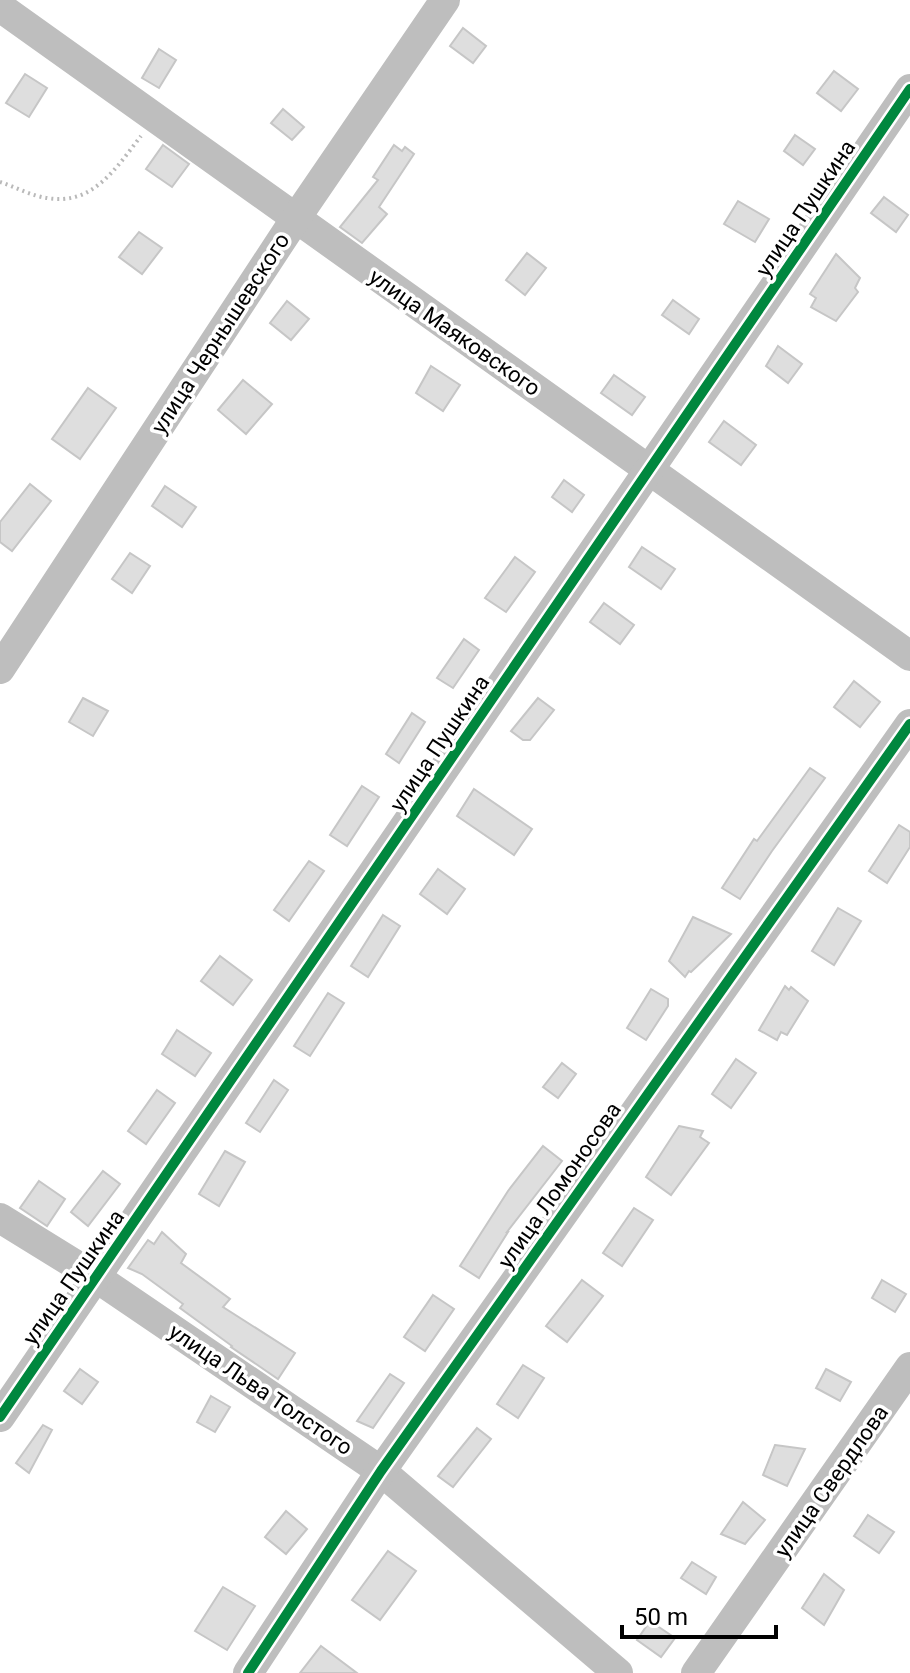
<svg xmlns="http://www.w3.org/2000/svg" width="910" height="1673" viewBox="0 0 910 1673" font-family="Roboto,sans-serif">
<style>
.building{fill:#dedede;stroke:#c6c6c6;stroke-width:2}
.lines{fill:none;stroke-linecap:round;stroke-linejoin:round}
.path{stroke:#b9b9b9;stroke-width:4;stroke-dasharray:2 4;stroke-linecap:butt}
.minor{stroke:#bebebe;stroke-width:30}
.cycleway-casing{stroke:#fff;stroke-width:15}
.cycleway{stroke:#00873e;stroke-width:10}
.labels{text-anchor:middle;stroke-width:7;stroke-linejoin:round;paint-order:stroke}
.street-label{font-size:22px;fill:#000;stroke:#fff}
</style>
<rect width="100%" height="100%" fill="#fff"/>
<!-- building -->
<g class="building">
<path d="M463 28 486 46 473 63 450 46Z"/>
<path d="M159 49 176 60 159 88 142 78Z"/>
<path d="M834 71 858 89 841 111 817 93Z"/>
<path d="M25 74 47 88 29 117 6 103Z"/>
<path d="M283 109 304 127 292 140 271 123Z"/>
<path d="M795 135 815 149 803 165 784 151Z"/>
<path d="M163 145 189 164 172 187 146 169Z"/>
<path d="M394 145 402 151 405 147 414 154 379 207 387 214 362 243 340 227 378 180 373 177Z"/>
<path d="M884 197 908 215 896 232 871 213Z"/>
<path d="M738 201 769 219 755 242 724 224Z"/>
<path d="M139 232 162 248 142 274 119 257Z"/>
<path d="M527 253 546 268 525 295 506 280Z"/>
<path d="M836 254 860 278 855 288 858 292 836 321 811 307 816 298 810 294Z"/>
<path d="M673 300 699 319 689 334 662 315Z"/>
<path d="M287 301 309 319 291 340 270 323Z"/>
<path d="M778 346 802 364 788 383 766 366Z"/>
<path d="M431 366 460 385 443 411 416 393Z"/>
<path d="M614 375 645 397 632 415 601 393Z"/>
<path d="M243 380 272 404 246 434 218 410Z"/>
<path d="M88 388 116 408 80 459 52 439Z"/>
<path d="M724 421 756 445 741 465 709 442Z"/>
<path d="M564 480 584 495 572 512 552 497Z"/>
<path d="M30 484 51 501 12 551 0 542V522Z"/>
<path d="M165 486 196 507 182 527 152 506Z"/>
<path d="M642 547 675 569 661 589 629 567Z"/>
<path d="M130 553 150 566 132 593 112 579Z"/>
<path d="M515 557 535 572 506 612 485 598Z"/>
<path d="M604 603 634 625 620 644 590 622Z"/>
<path d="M464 639 479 650 453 688 437 678Z"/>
<path d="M854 681 880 702 860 727 834 707Z"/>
<path d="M83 698 108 711 93 736 69 722Z"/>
<path d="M538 698 554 710 530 740H523L511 731Z"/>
<path d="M412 713 425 722 399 763 386 754Z"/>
<path d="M810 768 825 778 772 851 740 899 722 888 754 839 757 841Z"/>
<path d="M362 786 379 797 347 846 330 835Z"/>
<path d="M474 789 532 829 514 855 457 816Z"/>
<path d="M899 825 910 832V847L887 883 869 871Z"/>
<path d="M309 861 324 871 289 921 274 910Z"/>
<path d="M438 869 465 889 447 914 420 894Z"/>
<path d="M838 908 861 921 834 965 812 951Z"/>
<path d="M383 915 400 926 368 977 351 966Z"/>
<path d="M693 917 731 934 691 972 689 971 685 977 669 961Z"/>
<path d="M220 956 252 980 233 1005 201 981Z"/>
<path d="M785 986 789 990 791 987 808 1001 787 1035 781 1032 777 1040 759 1030Z"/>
<path d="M651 989 668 999V1006L646 1040 627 1028Z"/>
<path d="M328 993 344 1003 310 1056 294 1046Z"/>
<path d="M177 1030 211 1053 195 1076 162 1054Z"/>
<path d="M736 1059 756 1073 731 1108 712 1094Z"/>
<path d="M562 1063 576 1074 558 1098 543 1087Z"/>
<path d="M274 1080 288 1090 260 1132 246 1123Z"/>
<path d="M157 1090 175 1103 146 1144 128 1131Z"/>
<path d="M679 1126 703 1131 700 1137 709 1143 671 1195 646 1177Z"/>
<path d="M543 1146 562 1161 507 1232H508L479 1278 460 1266 508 1191Z"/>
<path d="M225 1151 245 1162 219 1206 199 1194Z"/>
<path d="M103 1171 120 1184 88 1226 71 1212Z"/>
<path d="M39 1181 65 1199 47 1226 20 1208Z"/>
<path d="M634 1208 653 1220 622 1266 603 1253Z"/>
<path d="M162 1232 186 1254 181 1263 230 1299 223 1307 295 1353 278 1379 231 1347 232 1346 180 1308 183 1304 142 1274 128 1268 148 1240 154 1244Z"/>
<path d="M582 1280 603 1296 567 1342 546 1326Z"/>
<path d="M882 1280 906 1294 895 1312 872 1298Z"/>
<path d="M433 1295 454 1309 425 1351 404 1337Z"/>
<path d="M523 1365 544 1378 518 1418 497 1404Z"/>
<path d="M80 1369 98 1382 82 1404 64 1391Z"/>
<path d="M826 1369 851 1382 840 1401 816 1388Z"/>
<path d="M390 1374 404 1383 373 1428 357 1421Z"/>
<path d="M211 1396 230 1407 215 1432 197 1422Z"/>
<path d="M43 1425 52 1430 29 1473 16 1463Z"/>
<path d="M477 1428 491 1439 453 1487 438 1476Z"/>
<path d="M775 1445 805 1449 787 1486 763 1475Z"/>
<path d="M743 1502 765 1520 745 1544 721 1534Z"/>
<path d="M286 1511 307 1529 286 1554 265 1537Z"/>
<path d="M868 1515 894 1532 879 1553 854 1536Z"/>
<path d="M388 1551 416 1571 380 1620 352 1600Z"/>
<path d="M692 1562 716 1577 706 1594 681 1578Z"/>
<path d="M824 1574 844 1590 824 1625 802 1608Z"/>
<path d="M223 1587 255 1606 227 1650 195 1631Z"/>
<path d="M650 1621 675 1638 661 1657 637 1640Z"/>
<path d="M321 1646 357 1673H300Z"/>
</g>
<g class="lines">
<!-- path -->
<path class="path" d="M0 182C15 187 32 196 47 198 93 206 116 168 141 136"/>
<!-- minor -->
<g class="minor">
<path d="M0 7 910 656"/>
<path d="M0 669 296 218 445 0"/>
<path d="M0 1218 97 1278 381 1471 618 1673"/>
<path d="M0 1417 910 89"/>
<path d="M248 1673 381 1471 910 724"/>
<path d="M696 1673 910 1367"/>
</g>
<defs>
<g id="cycleway">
<path d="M0 1417 910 89"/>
<path d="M248 1673 381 1471 910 724"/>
</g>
</defs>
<!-- cycleway casing -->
<use href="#cycleway" class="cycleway-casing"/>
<!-- cycleway -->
<use href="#cycleway" class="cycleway"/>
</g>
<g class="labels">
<!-- street labels -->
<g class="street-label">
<text transform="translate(805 208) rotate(-56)" y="8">улица Пушкина</text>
<text transform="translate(455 332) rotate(35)" y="8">улица Маяковского</text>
<text transform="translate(220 333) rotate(-57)" y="8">улица Чернышевского</text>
<text transform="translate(439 743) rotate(-56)" y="8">улица Пушкина</text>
<text transform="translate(559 1185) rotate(-55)" y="8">улица Ломоносова</text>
<text transform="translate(73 1277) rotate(-55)" y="8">улица Пушкина</text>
<text transform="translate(261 1389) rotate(34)" y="8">улица Льва Толстого</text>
<text transform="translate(831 1481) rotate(-55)" y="8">улица Свердлова</text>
</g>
</g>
<!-- scale -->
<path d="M622 1625v12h154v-12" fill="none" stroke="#000000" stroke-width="4"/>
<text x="634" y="1625" font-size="24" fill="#000000" stroke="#ffffff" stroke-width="6" paint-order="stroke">50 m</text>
</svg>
